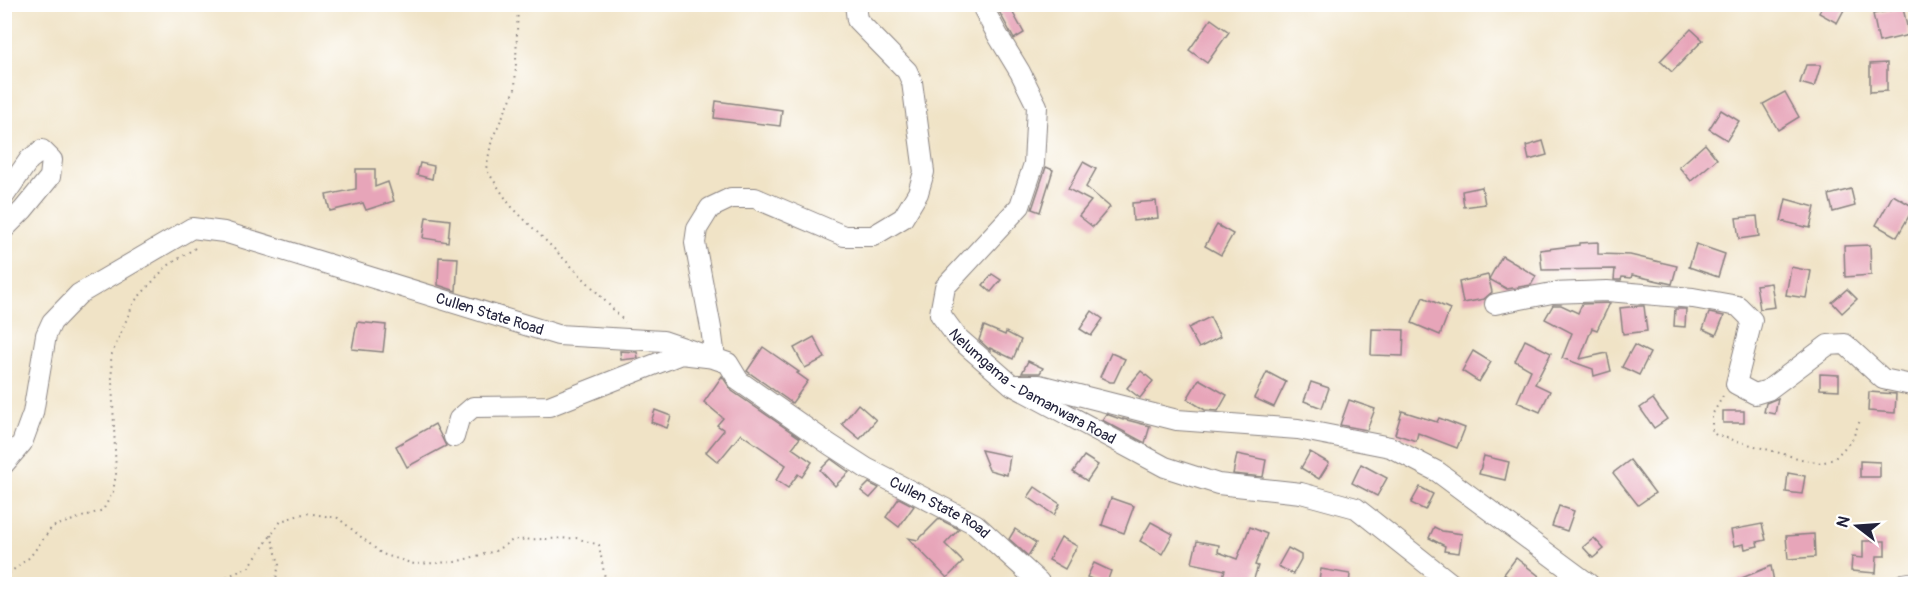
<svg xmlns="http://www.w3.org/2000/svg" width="1920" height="589" viewBox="0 0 1920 589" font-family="Pangolin,sans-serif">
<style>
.building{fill:#e7a5b9}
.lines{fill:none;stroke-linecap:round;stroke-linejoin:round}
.minor-casing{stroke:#898280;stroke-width:22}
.path{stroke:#898280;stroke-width:2;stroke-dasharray:1.5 4.5;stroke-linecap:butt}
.minor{stroke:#fff;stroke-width:20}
.labels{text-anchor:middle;stroke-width:4.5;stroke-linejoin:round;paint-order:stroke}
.street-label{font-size:15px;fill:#22223b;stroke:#fff}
</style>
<rect width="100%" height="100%" fill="#fff"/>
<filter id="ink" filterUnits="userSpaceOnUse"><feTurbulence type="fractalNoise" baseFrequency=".0167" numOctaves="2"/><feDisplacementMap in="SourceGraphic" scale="12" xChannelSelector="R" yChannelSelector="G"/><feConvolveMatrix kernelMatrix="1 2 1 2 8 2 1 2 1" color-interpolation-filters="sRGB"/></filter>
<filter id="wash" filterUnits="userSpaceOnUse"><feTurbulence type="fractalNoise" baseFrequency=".008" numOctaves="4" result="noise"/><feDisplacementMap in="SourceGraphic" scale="24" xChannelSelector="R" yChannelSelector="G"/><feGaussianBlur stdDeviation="1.35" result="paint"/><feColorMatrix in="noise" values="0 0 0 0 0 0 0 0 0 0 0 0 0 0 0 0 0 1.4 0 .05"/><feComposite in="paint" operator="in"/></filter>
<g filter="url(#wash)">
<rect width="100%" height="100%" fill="#f0e3c6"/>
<g id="blocks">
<!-- building -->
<g class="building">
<path d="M995 4H1008L1024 33 1014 39Z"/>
<path d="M1823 4H1847L1837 23 1819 13Z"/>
<path d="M1903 8 1909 35 1879 42 1873 14Z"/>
<path d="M1211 19 1229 32 1207 63 1189 50Z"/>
<path d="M1691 29 1703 40 1672 72 1660 61Z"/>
<path d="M1887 63V91L1870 92V64Z"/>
<path d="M1806 65H1821L1814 87 1800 83Z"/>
<path d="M1785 92 1799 117 1778 130 1763 104Z"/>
<path d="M716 101 782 110 780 126 714 118Z"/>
<path d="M1721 110 1739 121 1727 140 1709 129Z"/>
<path d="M1543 141 1547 155 1529 160 1526 146Z"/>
<path d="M1705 144 1717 159 1691 181 1679 167Z"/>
<path d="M1083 162 1096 169 1086 187 1110 207 1093 227 1079 216 1091 201 1068 189Z"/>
<path d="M420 163 434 166 432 179 417 175Z"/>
<path d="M1046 167 1053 170 1040 212 1032 209Z"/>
<path d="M356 169H375V187L388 182 394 201 366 210 363 203 330 211 326 195 356 189Z"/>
<path d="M1482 187 1485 204 1464 207 1462 191Z"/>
<path d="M1851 189 1855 206 1833 212 1829 195Z"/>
<path d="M1893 195 1914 207 1897 237 1876 225Z"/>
<path d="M1786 199 1815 207 1810 228 1781 221Z"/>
<path d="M1156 201 1158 218 1133 221 1132 203Z"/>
<path d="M1757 216 1759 236 1739 239 1736 218Z"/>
<path d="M426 217 450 220 448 242 423 238Z"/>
<path d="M1217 225 1233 234 1221 255 1205 246Z"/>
<path d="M1598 242V254L1630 255 1677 266 1672 284 1632 275 1631 278 1622 277 1621 280H1614L1615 269 1542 270 1540 250 1579 245V243Z"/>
<path d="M1696 244 1725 254 1718 277 1689 267Z"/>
<path d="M1870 245 1871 275 1845 277 1844 246Z"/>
<path d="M1502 256 1536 276 1531 285 1507 289 1489 279Z"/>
<path d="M439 257 458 258 456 291 438 285Z"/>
<path d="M1791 267 1811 271 1806 298 1786 295Z"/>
<path d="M992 274 1001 280 991 292 983 285Z"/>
<path d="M1488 275 1492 292 1484 299 1463 303 1459 282Z"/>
<path d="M1771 283 1775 307 1760 309 1756 285Z"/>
<path d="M1847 289 1857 299 1842 313 1832 302Z"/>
<path d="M1423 297 1450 309 1440 335 1412 323Z"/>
<path d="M1610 303 1597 330 1592 328 1580 359 1607 353 1611 371 1594 376 1593 369 1562 358 1572 333 1545 319 1553 305H1561L1578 313 1582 304Z"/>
<path d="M1639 306H1644L1647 331 1623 334 1620 308Z"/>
<path d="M1675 309H1686L1685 327 1674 326Z"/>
<path d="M1092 311 1103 319 1091 336 1080 329Z"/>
<path d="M1709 313 1724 316 1716 335 1703 329Z"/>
<path d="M1210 317 1220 337 1199 348 1188 328Z"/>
<path d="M357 322 386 325 383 352 352 349Z"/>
<path d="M984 326 1005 335 1006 332 1021 340 1013 359 990 348V350L979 340Z"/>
<path d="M1372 329 1404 330 1403 356 1371 355Z"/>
<path d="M814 337 825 358 805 368 794 348Z"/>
<path d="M1525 340 1551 353 1535 384 1550 391 1540 412 1517 402 1531 370 1515 361Z"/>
<path d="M1634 345 1650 353 1639 375 1622 367Z"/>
<path d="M763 347 799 372 797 373 808 381 792 403 747 371Z"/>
<path d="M620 351 637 352 638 358 621 360Z"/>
<path d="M1473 351 1491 362 1479 382 1462 371Z"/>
<path d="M1111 353 1125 359 1114 382H1110L1100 377Z"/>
<path d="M1028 361 1043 368 1040 373H1022Z"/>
<path d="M1141 371 1153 381 1140 398 1127 388Z"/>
<path d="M1267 372 1286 382 1274 407 1254 398Z"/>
<path d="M1820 374 1839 375V390L1820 389Z"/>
<path d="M722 376 732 391 800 438 792 448 812 462 802 477 798 474 788 488 776 480 786 465 741 434 718 462 706 452 724 430 717 425 723 418 704 402Z"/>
<path d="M1199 379 1227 395 1218 411 1205 410 1187 399Z"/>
<path d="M1311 382 1329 388 1322 408 1304 401Z"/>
<path d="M1869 392 1896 394 1895 413 1868 411Z"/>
<path d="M1778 398 1775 414 1764 412 1766 403Z"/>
<path d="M1653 399 1667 419 1654 428 1640 408Z"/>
<path d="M1349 400 1375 409 1367 430 1340 425Z"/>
<path d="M858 404 876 420 860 439 842 424Z"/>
<path d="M655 410 671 416 667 428 651 422Z"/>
<path d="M1402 411 1437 422 1439 418 1465 428 1457 448 1418 433 1416 441 1395 434Z"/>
<rect x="1723" y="411" width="21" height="12"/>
<path d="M1106 414 1123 420V419L1150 426 1145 443 1102 420Z"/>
<path d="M435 424 446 446 407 467 396 446Z"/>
<path d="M981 450 1010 456 1007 475 989 470Z"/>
<path d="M1310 452 1329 463 1319 479 1301 468Z"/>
<path d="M1237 454 1266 460 1263 477 1233 474Z"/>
<path d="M1084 456 1098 465 1087 481 1073 472Z"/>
<path d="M1484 456 1509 462 1505 480 1479 474Z"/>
<path d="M831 459 849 472 835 486 820 470Z"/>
<path d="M1630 460 1655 493 1638 505 1613 473Z"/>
<path d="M1860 461 1880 462V477H1860Z"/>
<path d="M1361 464 1387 478 1377 496 1352 483Z"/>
<path d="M1788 473 1805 476 1802 494 1786 492Z"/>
<path d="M869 483 879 488 870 498 861 491Z"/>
<path d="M1035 487 1060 504 1054 515 1028 497Z"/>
<path d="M1420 487 1433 494 1425 510 1411 503Z"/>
<path d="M899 498 914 506 899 527 886 517Z"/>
<path d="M1111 498 1134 506 1124 533 1102 525Z"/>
<path d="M1559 506 1574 511 1567 531 1552 526Z"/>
<path d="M939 519 959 529 945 544 963 562 947 578 908 538 918 540Z"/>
<path d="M1151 522 1173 534 1162 554 1140 541Z"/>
<path d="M1762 524 1766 540 1757 542 1758 546 1745 549 1744 544 1734 546 1731 530Z"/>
<path d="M1250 527 1267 534 1255 565 1258 566 1252 585H1246L1223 576 1225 570 1192 563 1197 541 1219 545 1218 552 1237 559Z"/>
<path d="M1434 527 1442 531 1462 534 1459 553 1444 551 1445 546 1429 538Z"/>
<path d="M1015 529 1036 543 1028 556 1009 539Z"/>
<path d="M1814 534 1815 557 1788 559 1786 536Z"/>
<path d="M1061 537 1077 546 1065 569 1049 560Z"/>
<path d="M1594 538 1604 549 1593 558 1583 547Z"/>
<path d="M1863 541H1885V556H1877L1876 573 1851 571 1852 557 1863 558Z"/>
<path d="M1288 548 1301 555V559L1293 574 1278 566Z"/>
<path d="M1516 558 1539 576 1532 585H1519L1504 574Z"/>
<path d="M1094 563 1111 571 1106 585 1087 577Z"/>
<path d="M1771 566 1774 582 1756 585H1725Z"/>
<path d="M1321 569 1350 574 1349 585H1318Z"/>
</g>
</g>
</g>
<g filter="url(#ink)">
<use href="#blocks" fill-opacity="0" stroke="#898280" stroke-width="1.5"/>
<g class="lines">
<defs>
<g id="minor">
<path id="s1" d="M981 4 997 34 1020 72 1037 106 1034 164 1020 206 945 287 940 314 957 337 1012 385 1165 467 1218 484 1301 493 1356 508 1452 584"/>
<path d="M4 196 29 160 42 150 52 160 50 177 23 210 4 229"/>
<path d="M1495 304 1552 293 1607 291 1693 298 1738 306 1752 320 1736 384 1755 394 1768 390 1828 345 1845 344 1883 379 1916 386"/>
<path d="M1015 385H1039L1177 420 1298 429 1390 447 1438 472 1589 584"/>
<path d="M454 437 459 419 473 407 549 406 681 354 715 358 711 328 695 243 697 229 710 208 731 198H755L844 236H873L903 218 918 193 924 172 912 82 907 71 857 20 855 4"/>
<path id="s2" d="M4 464 22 443 33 413 46 335 52 322 79 294 192 228 224 232 558 335 663 341 728 363 739 381 829 444 866 468 975 524 1039 582 1038 584"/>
<path d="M1903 584 1916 582"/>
</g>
</defs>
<!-- minor casing -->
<use href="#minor" class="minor-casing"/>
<!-- path -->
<g class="path">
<path d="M518 4 515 90 492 139 486 169 510 205 591 286 625 322"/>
<path d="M1916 18 1913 26 1916 30"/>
<path d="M1723 396 1712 415V431L1716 435 1801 459 1821 463 1834 459 1852 440 1861 418"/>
<path d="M271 535 279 564 275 584"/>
<path d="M4 577 30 557 52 527 103 510 113 492 116 474 111 356 134 302 166 267 198 246"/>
<path d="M210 584 249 567 281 521 306 513 338 518 382 554 414 564 455 562 495 551 513 540 576 538 599 545 606 584"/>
</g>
<!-- minor -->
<use href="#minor" class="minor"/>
</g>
</g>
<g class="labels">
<!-- street labels -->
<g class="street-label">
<text dy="5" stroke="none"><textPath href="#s2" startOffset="633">Cullen State Road</textPath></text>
<text dy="5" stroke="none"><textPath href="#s1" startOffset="476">Nelumgama - Damanwara Road</textPath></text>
<text dy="5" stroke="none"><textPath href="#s2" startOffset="1137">Cullen State Road</textPath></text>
</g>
</g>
<!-- margin -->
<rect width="1920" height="589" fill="none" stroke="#fff" stroke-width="24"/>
<!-- north arrow -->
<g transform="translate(1857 526) rotate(287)" stroke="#ffffff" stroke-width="4.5" paint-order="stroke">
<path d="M0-4.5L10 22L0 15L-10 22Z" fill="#22223b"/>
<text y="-9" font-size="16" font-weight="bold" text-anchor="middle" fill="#22223b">N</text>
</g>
</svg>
